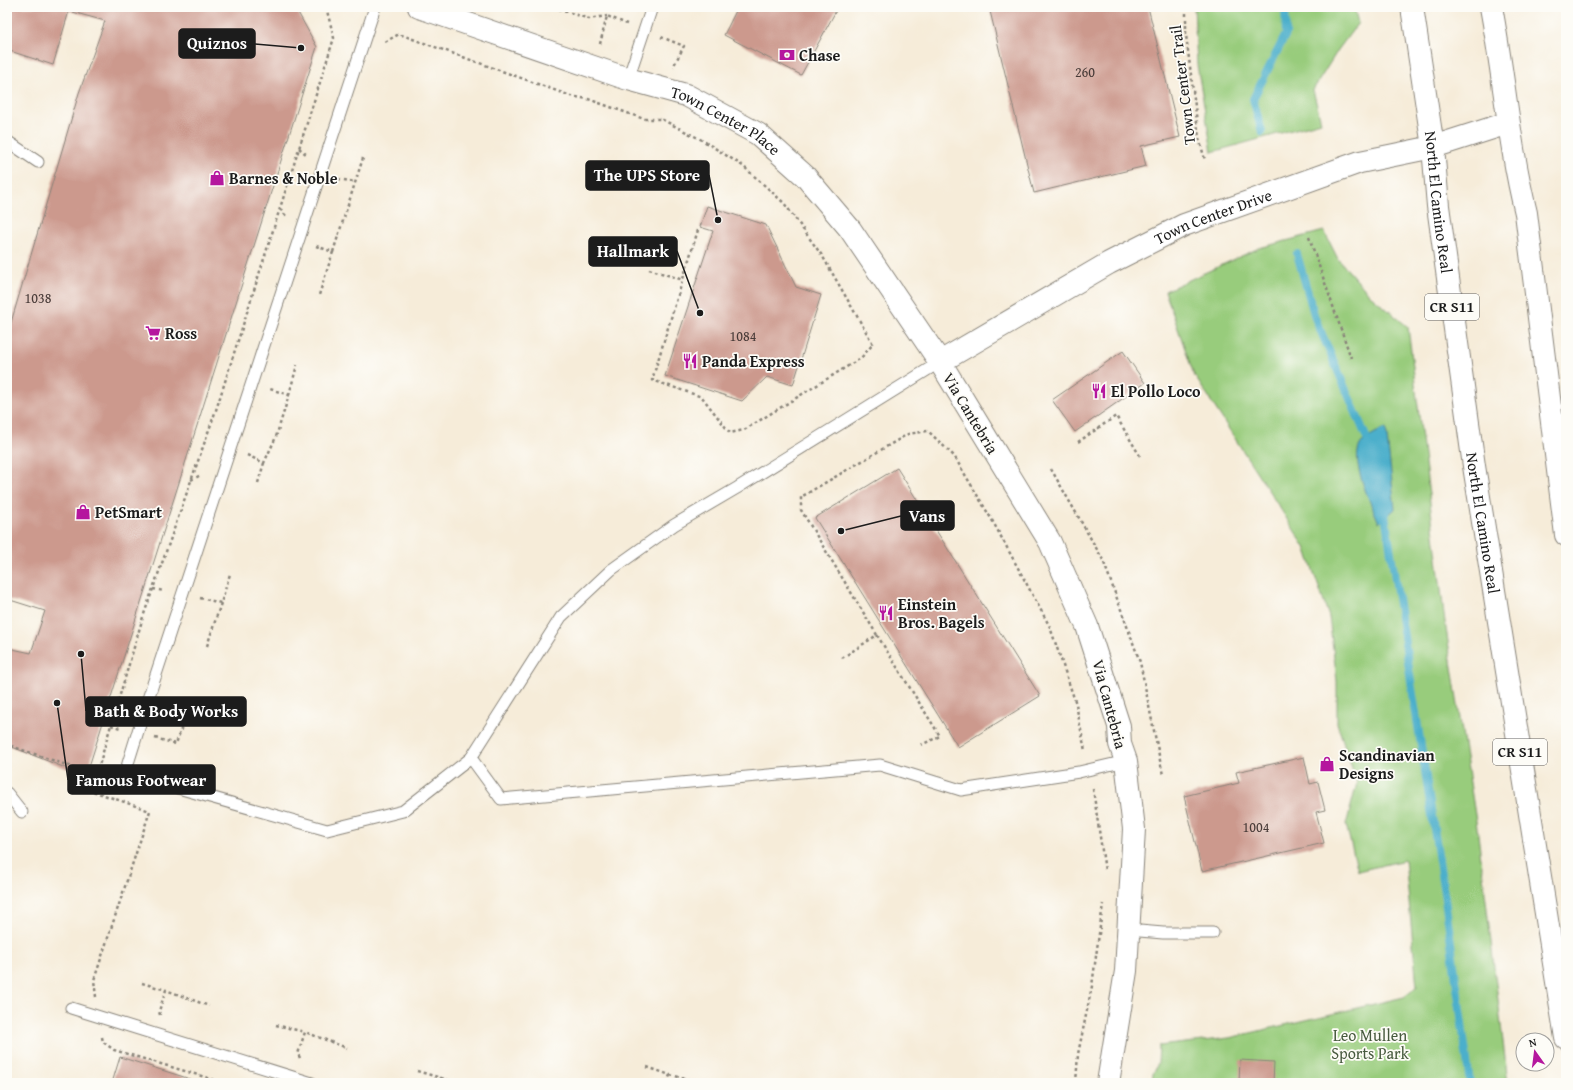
<svg xmlns="http://www.w3.org/2000/svg" width="1573" height="1090" viewBox="0 0 1573 1090" font-family="'Gentium Book Plus',serif">
<style>
.green{fill:#98cc7c;stroke:#5a744c}
.water{fill:#4cafcb;stroke:#346674}
.lines{fill:none;stroke-linecap:round;stroke-linejoin:round}
.stream{stroke:#4cafcb;stroke-width:8}
.building{fill:#cc998d}
.service-casing{stroke:#89847a;stroke-width:13}
.tertiary-casing{stroke:#89847a;stroke-width:24}
.secondary-casing{stroke:#89847a;stroke-width:24}
.primary-casing{stroke:#89847a;stroke-width:24}
.path{stroke:#89847a;stroke-width:2.5;stroke-dasharray:3 3;stroke-linecap:butt}
.service{stroke:#fff;stroke-width:11}
.tertiary{stroke:#fff;stroke-width:22}
.secondary{stroke:#fff;stroke-width:22}
.primary{stroke:#fff;stroke-width:22}
.labels{text-anchor:middle;stroke-width:3.5;stroke-linejoin:round;paint-order:stroke}
.number-label{font-size:14px;fill:#483b38}
.shield{fill:#fdfcf7;stroke:#605f5e;stroke-width:1}
.shield-label{font-size:15px;font-weight:bold;fill:#1c1c1c}
.poi-label{font-size:16px;font-weight:bold;fill:#1c1c1c;stroke:#fdfcf7;text-anchor:start}
.street-label{font-size:16px;fill:#1c1c1c;stroke:#fdfcf7}
.park-label{font-size:16px;fill:#475a3e;stroke:#fdfcf7}
.leader{fill:none;stroke:#1c1c1c;stroke-width:1.5}
.callout-dot{fill:#1c1c1c;stroke:#fdfcf7;stroke-width:1.5}
.callout{fill:#1c1c1c;stroke:#1c1c1c;stroke-width:1.5}
.callout-label{font-size:17px;text-anchor:middle;font-weight:bold;fill:#fff}
</style>
<rect width="100%" height="100%" fill="#fdfcf7"/>
<filter id="ink" filterUnits="userSpaceOnUse"><feTurbulence type="fractalNoise" baseFrequency=".025" numOctaves="2"/><feDisplacementMap in="SourceGraphic" scale="8" xChannelSelector="R" yChannelSelector="G"/><feConvolveMatrix kernelMatrix="1 2 1 2 8 2 1 2 1" color-interpolation-filters="sRGB"/></filter>
<filter id="wash" filterUnits="userSpaceOnUse"><feTurbulence type="fractalNoise" baseFrequency=".012" numOctaves="4" result="noise"/><feDisplacementMap in="SourceGraphic" scale="16" xChannelSelector="R" yChannelSelector="G"/><feGaussianBlur stdDeviation="0.9" result="paint"/><feColorMatrix in="noise" values="0 0 0 0 0 0 0 0 0 0 0 0 0 0 0 0 0 1.4 0 .05"/><feComposite in="paint" operator="in"/></filter>
<g filter="url(#wash)">
<rect width="100%" height="100%" fill="#f6ecd9"/>
<!-- green -->
<g class="green">
<path d="M1194 7H1354L1358 23 1338 50 1313 90 1321 122 1212 152 1197 65Z"/>
<path d="M1324 231 1338 259 1370 295 1408 327 1445 622 1478 834 1508 1083H1152L1153 1074 1158 1063 1159 1046 1229 1038 1404 997 1417 987 1405 860 1358 871 1346 825 1357 783 1337 723V681L1329 617 1305 547 1194 375 1165 291 1259 248Z"/>
</g>
<!-- water -->
<path class="water" d="M1386 428 1395 509 1379 523C1372 505 1350 464 1360 445 1364 438 1378 431 1386 428Z"/>
<g class="lines">
<!-- stream -->
<g class="stream">
<path d="M1262 132 1253 99 1286 34 1285 7"/>
<path d="M1297 254 1315 318 1371 448"/>
<path d="M1384 508 1446 906 1470 1083"/>
</g>
</g>
<g id="blocks">
<!-- building -->
<g class="building">
<path d="M7 7H295L317 47 86 776 7 745V652L8 648 31 653 45 611 7 599V336L79 93 105 21 69 11 53 65 7 50Z"/>
<path d="M738 7H838L801 75 724 35Z"/>
<path d="M989 7H1148L1180 137 1141 146 1146 166 1034 193Z"/>
<path d="M707 206 766 225 796 287 821 295 793 385 767 377 742 401 665 376 713 231 700 227Z"/>
<path d="M1123 351 1145 383 1075 432 1052 400Z"/>
<path d="M897 468 1040 696 958 747 815 518Z"/>
<path d="M1304 757 1310 784 1318 782 1325 810 1316 812 1324 843 1202 871 1184 796 1239 783 1236 772Z"/>
<path d="M120 1057 203 1083H112Z"/>
<path d="M1240 1060 1274 1062 1273 1083H1239Z"/>
</g>
</g>
</g>
<g filter="url(#ink)">
<use href="#blocks" fill-opacity="0" stroke="#89847a" stroke-width="1"/>
<g class="lines">
<defs>
<g id="service">
<path d="M375 7 148 699 125 773 327 830 403 811 471 758 561 617 611 570 674 525 737 488 940 362"/>
<path d="M628 79 652 7"/>
<path d="M7 141 38 162"/>
<path d="M471 758 501 799 880 765 961 790 1079 772 1126 761"/>
<path d="M7 793 22 812"/>
<path d="M1128 930 1163 933H1213"/>
<path d="M71 1008 312 1083"/>
</g>
<g id="tertiary">
<path id="s1" d="M419 7 628 79 686 95 758 134 805 176 850 229 940 362"/>
</g>
<g id="secondary">
<path id="s2" d="M1108 1083 1126 971 1134 829 1126 761 1120 744 1119 726 1087 626 1050 542 940 362 1109 263 1184 225 1360 162 1433 147 1508 123"/>
</g>
<g id="primary">
<path id="s3" d="M1412 7 1433 147 1438 206 1474 466 1566 1038"/>
<path d="M1491 7C1504 75 1509 145 1526 213L1566 535"/>
</g>
</defs>
<!-- service casing -->
<use href="#service" class="service-casing"/>
<!-- tertiary casing -->
<use href="#tertiary" class="tertiary-casing"/>
<!-- secondary casing -->
<use href="#secondary" class="secondary-casing"/>
<!-- primary casing -->
<use href="#primary" class="primary-casing"/>
<!-- path -->
<g class="path">
<path d="M553 7 589 19 607 16"/>
<path d="M1186 7V35L1199 138 1205 160"/>
<path d="M661 37 684 46 673 67"/>
<path d="M385 42 399 34 571 96 588 99 644 119H661L702 140 743 166 784 203 823 257 873 344 861 358 744 430 730 433 702 397 652 380 698 230"/>
<path d="M600 44 607 16 627 24"/>
<path d="M299 148 307 155"/>
<path d="M338 179 355 182"/>
<path d="M280 209 287 217"/>
<path d="M1309 237 1351 358"/>
<path d="M316 246 333 252 319 295"/>
<path d="M333 252 363 158"/>
<path d="M649 269 683 280"/>
<path d="M289 395 297 365"/>
<path d="M1078 442 1116 416 1140 456"/>
<path d="M247 455 264 463 276 437 289 395 270 389"/>
<path d="M1051 469 1103 560 1140 662 1163 775"/>
<path d="M191 480 201 475"/>
<path d="M258 483 264 463"/>
<path d="M153 589 164 591"/>
<path d="M200 598 221 603 230 574"/>
<path d="M877 635 801 510V497L908 434 928 431 954 456 992 520 1050 627 1076 704 1085 751"/>
<path d="M207 646 221 603"/>
<path d="M842 658 877 635 940 736 921 745"/>
<path d="M111 725 120 728"/>
<path d="M155 738 176 744 187 711"/>
<path d="M11 746 93 774"/>
<path d="M1093 789 1105 871"/>
<path d="M142 983 166 990"/>
<path d="M96 997 94 980 150 811 84 788 98 769 143 617 216 410 334 38 326 7"/>
<path d="M160 1015 159 1011 166 990 209 1006"/>
<path d="M276 1025 305 1032"/>
<path d="M102 1037 103 1042 114 1050 225 1083"/>
<path d="M300 1058 298 1054 305 1032 347 1048"/>
<path d="M647 1067 670 1075 667 1083"/>
<path d="M417 1071 441 1078 439 1083"/>
<path d="M670 1075 705 1083"/>
<path d="M441 1078 458 1083"/>
<path d="M1076 1083 1078 1054 1092 986 1103 904"/>
</g>
<!-- service -->
<use href="#service" class="service"/>
<!-- tertiary -->
<use href="#tertiary" class="tertiary"/>
<!-- secondary -->
<use href="#secondary" class="secondary"/>
<!-- primary -->
<use href="#primary" class="primary"/>
</g>
</g>
<!-- icons -->
<defs>
<symbol id="bank-bare" viewBox="-9 -9 18 18"><path d="M-6-4H6V4H-6ZM0-2.3a2.3 2.3 0 1 0 0 4.6a2.3 2.3 0 1 0 0-4.6Z" fill="#b5179e" stroke="#fdfcf7" stroke-width="2.5" paint-order="stroke"/></symbol>
<symbol id="shop-bare" viewBox="-9 -9 18 18"><path d="M-5-2.5h2.3a2.7 3.5 0 0 1 5.4 0H5L5.5 6h-11ZM-1.5-2.5h3a1.5 2.3 0 0 0-3 0Z" fill="#b5179e" stroke="#fdfcf7" stroke-width="2.5" paint-order="stroke"/></symbol>
<symbol id="supermarket-bare" viewBox="-9 -9 18 18"><path d="M-6-5.5h2.5l.6 2H6L4.5 2H-2.5L-4.4-4H-6ZM-1.5 3.2a1.3 1.3 0 1 0 .1 0ZM3 3.2a1.3 1.3 0 1 0 .1 0Z" fill="#b5179e" stroke="#fdfcf7" stroke-width="2.5" paint-order="stroke"/></symbol>
<symbol id="restaurant-bare" viewBox="-9 -9 18 18"><path d="M-5-6h1v4h1v-4h1v4h1v-4h1v5L-1.5 .5V6h-2V.5L-5-1ZM5-6V6H3V1.5H1.5Q1.5-4 5-6Z" fill="#b5179e" stroke="#fdfcf7" stroke-width="2.5" paint-order="stroke"/></symbol>
</defs>
<g fill-rule="evenodd">
<use href="#bank-bare" x="776" y="44" width="22" height="22"/>
<use href="#shop-bare" x="206" y="167" width="22" height="22"/>
<use href="#supermarket-bare" x="142" y="322" width="22" height="22"/>
<use href="#restaurant-bare" x="679" y="350" width="22" height="22"/>
<use href="#restaurant-bare" x="1088" y="380" width="22" height="22"/>
<use href="#shop-bare" x="72" y="501" width="22" height="22"/>
<use href="#restaurant-bare" x="875" y="602" width="22" height="22"/>
<use href="#shop-bare" x="1316" y="753" width="22" height="22"/>
</g>
<g class="labels">
<!-- number labels -->
<g class="number-label">
<text x="1085" y="77">260</text>
<text x="38" y="303">1038</text>
<text x="743" y="341">1084</text>
<text x="1256" y="832">1004</text>
</g>
<!-- shield labels -->
<g class="shield">
<rect x="1425" y="294" width="54" height="26" rx="3"/>
<rect x="1493" y="739" width="54" height="26" rx="3"/>
</g>
<g class="shield-label">
<text x="1452" y="312">CR S11</text>
<text x="1520" y="757">CR S11</text>
</g>
<!-- poi labels -->
<g class="poi-label">
<text x="799" y="61">Chase</text>
<text x="229" y="184">Barnes &amp; Noble</text>
<text x="165" y="339">Ross</text>
<text x="702" y="367">Panda Express</text>
<text x="1111" y="397">El Pollo Loco</text>
<text x="95" y="518">PetSmart</text>
<text x="898" y="610">Einstein<tspan x="898" dy="18">Bros. Bagels</tspan></text>
<text x="1339" y="761">Scandinavian<tspan x="1339" dy="18">Designs</tspan></text>
</g>
<!-- street labels -->
<g class="street-label">
<text transform="translate(1182 85) rotate(-97)" y="6">Town Center Trail</text>
<text dy="6" stroke="none"><textPath href="#s1" startOffset="328">Town Center Place</textPath></text>
<text dy="6" stroke="none"><textPath href="#s3" startOffset="197">North El Camino Real</textPath></text>
<text dy="6" stroke="none"><textPath href="#s2" startOffset="1078">Town Center Drive</textPath></text>
<text transform="translate(971 413) rotate(59)" y="6">Via Cantebria</text>
<text dy="6" stroke="none"><textPath href="#s3" startOffset="521">North El Camino Real</textPath></text>
<text transform="translate(1110 704) rotate(75)" y="6">Via Cantebria</text>
</g>
<!-- park labels -->
<g class="park-label">
<text x="1370" y="1041">Leo Mullen<tspan x="1370" dy="18">Sports Park</tspan></text>
</g>
</g>
<!-- callouts -->
<path class="leader" d="M301 48L255 44M718 220L709 175M700 313L677 251M841 531L901 516M81 654L86 711M57 703L68 780"/>
<g class="callout-dot">
<circle cx="301" cy="48" r="4"/>
<circle cx="718" cy="220" r="4"/>
<circle cx="700" cy="313" r="4"/>
<circle cx="841" cy="531" r="4"/>
<circle cx="81" cy="654" r="4"/>
<circle cx="57" cy="703" r="4"/>
</g>
<g class="callout">
<rect x="179" y="29" width="76" height="29" rx="4"/>
<rect x="586" y="161" width="123" height="29" rx="4"/>
<rect x="589" y="237" width="88" height="29" rx="4"/>
<rect x="901" y="501" width="53" height="29" rx="4"/>
<rect x="86" y="697" width="160" height="29" rx="4"/>
<rect x="68" y="765" width="147" height="29" rx="4"/>
</g>
<g class="callout-label">
<text x="217" y="49">Quiznos</text>
<text x="647" y="181">The UPS Store</text>
<text x="633" y="257">Hallmark</text>
<text x="927" y="522">Vans</text>
<text x="166" y="717">Bath &amp; Body Works</text>
<text x="141" y="786">Famous Footwear</text>
</g>
<!-- margin -->
<rect width="1573" height="1090" fill="none" stroke="#fdfcf7" stroke-width="24"/>
<!-- north arrow -->
<g transform="translate(1535 1052) rotate(346)"><circle r="19" fill="#fdfcf7" stroke="#a3a29f"/>
<path d="M0-3L7 15L0 10L-7 15Z" fill="#b5179e"/>
<text y="-6" font-size="11" font-weight="bold" text-anchor="middle" fill="#1c1c1c">N</text>
</g>
</svg>
